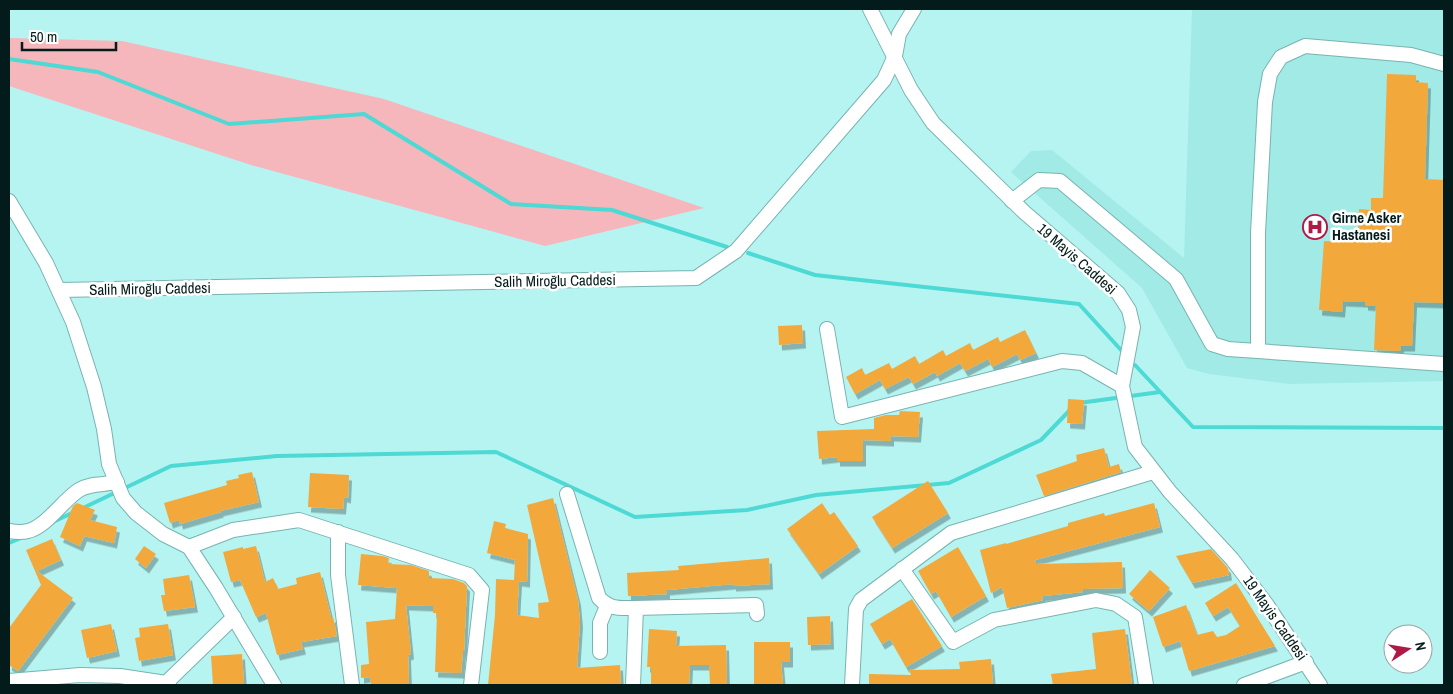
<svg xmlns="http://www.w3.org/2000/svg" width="1453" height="694" viewBox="0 0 1453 694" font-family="'Archivo Narrow',sans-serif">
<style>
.built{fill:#a1eae6}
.green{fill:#f5b6bc}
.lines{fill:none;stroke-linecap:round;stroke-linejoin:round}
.stream{stroke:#4dd9d4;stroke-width:4}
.building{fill:#f3a83a;filter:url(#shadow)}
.minor-casing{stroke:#77b4b1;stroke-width:16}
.minor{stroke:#fff;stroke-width:14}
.labels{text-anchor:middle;stroke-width:5;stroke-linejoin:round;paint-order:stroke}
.poi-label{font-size:15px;font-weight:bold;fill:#031c1b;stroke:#fff;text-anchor:start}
.street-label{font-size:15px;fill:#031c1b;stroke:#fff}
</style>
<defs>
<filter id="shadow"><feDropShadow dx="3" dy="5.5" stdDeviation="0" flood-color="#0004"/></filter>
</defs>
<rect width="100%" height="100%" fill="#b6f4f1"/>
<!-- built -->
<path class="built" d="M1192 9H1444V381L1290 384 1209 374 1187 368 1142 288 1011 172 1031 151 1052 150 1184 258Z"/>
<!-- green -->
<path class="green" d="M9 38 122 41 384 99 704 208 545 246 251 165 9 86Z"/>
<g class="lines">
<!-- stream -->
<g class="stream">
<path d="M9 59 98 72 229 124 364 114 511 204 612 210 727 247"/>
<path d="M748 253 815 275 1079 304 1121 350"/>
<path d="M1135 365 1193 427 1444 428"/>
<path d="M1079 403 1160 392"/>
<path d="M83 508 171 466 277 456 496 452 635 517 747 510 816 495 949 483 1041 440 1070 410"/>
<path d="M51 523 72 513"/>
<path d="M9 543 23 537"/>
</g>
</g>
<!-- building -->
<g class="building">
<path d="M1387 74 1416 75V82L1428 83 1425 179 1444 180V303L1414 302 1412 346H1401L1400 351 1374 350 1376 306 1365 305V302L1343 301 1342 312 1319 310 1324 241 1343 242 1344 236 1358 237 1359 209 1371 210V198H1383Z"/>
<path d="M802 325 803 343 779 345 778 326Z"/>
<path d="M1025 330 1036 353 1020 360 1017 354 992 367 988 359 965 371 960 363 937 376 935 372 913 384 909 377 885 389 880 380 855 394 846 377 862 368 865 375 889 363 892 369 915 356 919 364 943 350 946 356 970 343 973 350 998 337 1000 342Z"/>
<path d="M1068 399 1084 400 1082 424 1067 423Z"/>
<path d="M900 411 920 412 918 437 891 436V441L863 440V461H837V457L819 459 817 431 874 429V418L886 415H899Z"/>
<path d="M1104 448 1109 467 1119 464 1121 472 1044 496 1036 475 1077 461 1076 455Z"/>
<path d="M252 472 259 502 220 511 221 512 180 524 179 520 170 523 164 503 227 485 226 481 239 478 238 475Z"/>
<path d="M310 473 349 475 348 498 344 497 343 509 308 507Z"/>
<path d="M928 481 948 513 892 548 872 517Z"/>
<path d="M553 498 578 600 580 622 577 668 620 665 621 685H488L495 615 496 579 514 580 515 560 487 553 494 521 506 524 505 528 528 534 527 582 519 581 517 615 539 618 538 603 549 602 527 505Z"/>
<path d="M77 503 95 510 90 520 117 527 114 543 84 536 80 546 60 537 73 506Z"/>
<path d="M822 503 830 515 834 512 858 546 819 574 787 529Z"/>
<path d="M1154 503 1160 527 1035 560 1036 564 1122 562 1123 588 1083 589V592L1042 596 1043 600 1007 608 1002 587 991 593 980 550 1006 543V544L1068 526V523L1104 513 1105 516Z"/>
<path d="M52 539 61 560 37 571 73 598 18 671 9 665V628L41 585 26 550Z"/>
<path d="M144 546 156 554 146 568 135 559Z"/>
<path d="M256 546 265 582 273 578 278 589 297 584 296 578 320 572 331 617H333L337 636 301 642 303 649 277 655 266 613 256 617 240 580 231 582 223 552 243 547V549Z"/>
<path d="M958 547 986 596 951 617 936 591 931 594 918 571Z"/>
<path d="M1211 549 1228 568 1229 575 1192 583 1176 556Z"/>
<path d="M361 554 382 556 389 558 388 564 411 565 429 571V578L453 579 464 583 467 586 464 651H463L461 673 435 672 437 613H433V606L406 605 411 654 408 655 409 684 371 685 370 677 361 678V665L369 664 366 622 395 619 397 588 358 585Z"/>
<path d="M769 558 770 584 733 586V584L667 590V594L628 596 627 573 679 570 678 566Z"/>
<path d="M1150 570 1170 588 1149 611 1129 594Z"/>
<path d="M189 575 195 607 164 611 161 595H165L163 579Z"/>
<path d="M1236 583 1275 646 1189 671 1180 641 1163 647 1153 617 1186 605 1197 635 1213 631 1217 637 1226 635 1240 626 1228 607 1213 616 1205 603Z"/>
<path d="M912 599 942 646 906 667 890 639 882 644 870 624Z"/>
<path d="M830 616 831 644 808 645 807 617Z"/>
<path d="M111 624 117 651 87 658 81 630Z"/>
<path d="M168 624 173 655 139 661 135 638 140 637 139 628Z"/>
<path d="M649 629 677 631 676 646 726 645 727 685H710L709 665H690L689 685H651V667H647Z"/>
<path d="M1125 629 1132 685H1053L1051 674 1096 669 1092 633Z"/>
<path d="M754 642H790V662H781L783 685H754Z"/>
<path d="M242 654 244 685H213L211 656Z"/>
<path d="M991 659 993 685H869V674L911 675 909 670 960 669 959 662Z"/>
</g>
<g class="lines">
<defs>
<g id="minor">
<path d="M870 9 911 90 933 123 1024 212 1118 293 1129 310 1133 327 1122 386 1135 447 1170 492 1232 559 1267 605 1320 685"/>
<path d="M9 201 46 263 73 322 94 387 104 429 109 464 123 498 136 513 163 534 189 547 216 588 274 685"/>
<path d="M1012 201 1039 180 1060 181 1176 279 1212 344 1228 349 1444 364"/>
<path d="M60 290 696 278 736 251 884 80 895 56 899 34 914 9"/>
<path d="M827 329 842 417 1062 361 1082 363 1122 386"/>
<path d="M1258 351V233L1265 102 1270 74 1281 57 1305 46 1411 55 1444 64"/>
<path d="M567 494 599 598C611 610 619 608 636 608"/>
<path d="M9 531C15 532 21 533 28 531 46 527 63 500 79 490 90 483 104 485 117 482"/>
<path d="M338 532V575L352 685"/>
<path d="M189 547 233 530 299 520 469 575 482 590 471 685"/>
<path d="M902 569 953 642 994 620 1096 600 1116 604 1135 617 1146 685"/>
<path d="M600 652V623L607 606"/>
<path d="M9 681 80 675 120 676 166 683 169 685"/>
<path d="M166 683 234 617"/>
<path d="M633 685 636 608 756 605 757 614"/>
<path d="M852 685 856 609 861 600 951 533 1153 472"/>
<path d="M1244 685 1306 662"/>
</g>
</defs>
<!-- minor casing -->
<use href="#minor" class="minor-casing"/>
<!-- minor -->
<use href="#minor" class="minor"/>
</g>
<!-- icons -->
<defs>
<symbol id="hospital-ring" viewBox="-11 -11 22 22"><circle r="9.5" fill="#fff" stroke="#ae1a45" stroke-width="1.5"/><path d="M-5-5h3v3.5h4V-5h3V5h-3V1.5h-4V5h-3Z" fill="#ae1a45"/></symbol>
</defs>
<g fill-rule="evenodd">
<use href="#hospital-ring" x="1301" y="213" width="28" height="28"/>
</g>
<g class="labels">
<!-- poi labels -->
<g class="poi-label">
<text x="1332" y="223">Girne Asker<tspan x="1332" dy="17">Hastanesi</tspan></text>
</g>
<!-- street labels -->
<g class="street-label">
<text transform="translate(1077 259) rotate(41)" y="5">19 Mayis Caddesi</text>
<text transform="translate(555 281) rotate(-1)" y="5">Salih Miroğlu Caddesi</text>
<text transform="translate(150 289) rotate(-1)" y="5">Salih Miroğlu Caddesi</text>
<text transform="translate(1275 618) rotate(55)" y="5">19 Mayis Caddesi</text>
</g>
</g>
<!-- border -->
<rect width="1453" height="694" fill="none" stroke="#031c1b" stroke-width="20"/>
<!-- north arrow -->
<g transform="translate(1408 649) rotate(78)"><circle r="24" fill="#ffffff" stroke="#9aa4a4"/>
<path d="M0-4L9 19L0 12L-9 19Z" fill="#ae1a45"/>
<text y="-8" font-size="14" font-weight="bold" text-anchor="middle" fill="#031c1b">N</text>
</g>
<!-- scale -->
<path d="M22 42v8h94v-8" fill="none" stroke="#031c1b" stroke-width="2.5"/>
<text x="30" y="42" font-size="15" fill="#031c1b" stroke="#ffffff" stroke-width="4" paint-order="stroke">50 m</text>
</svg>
